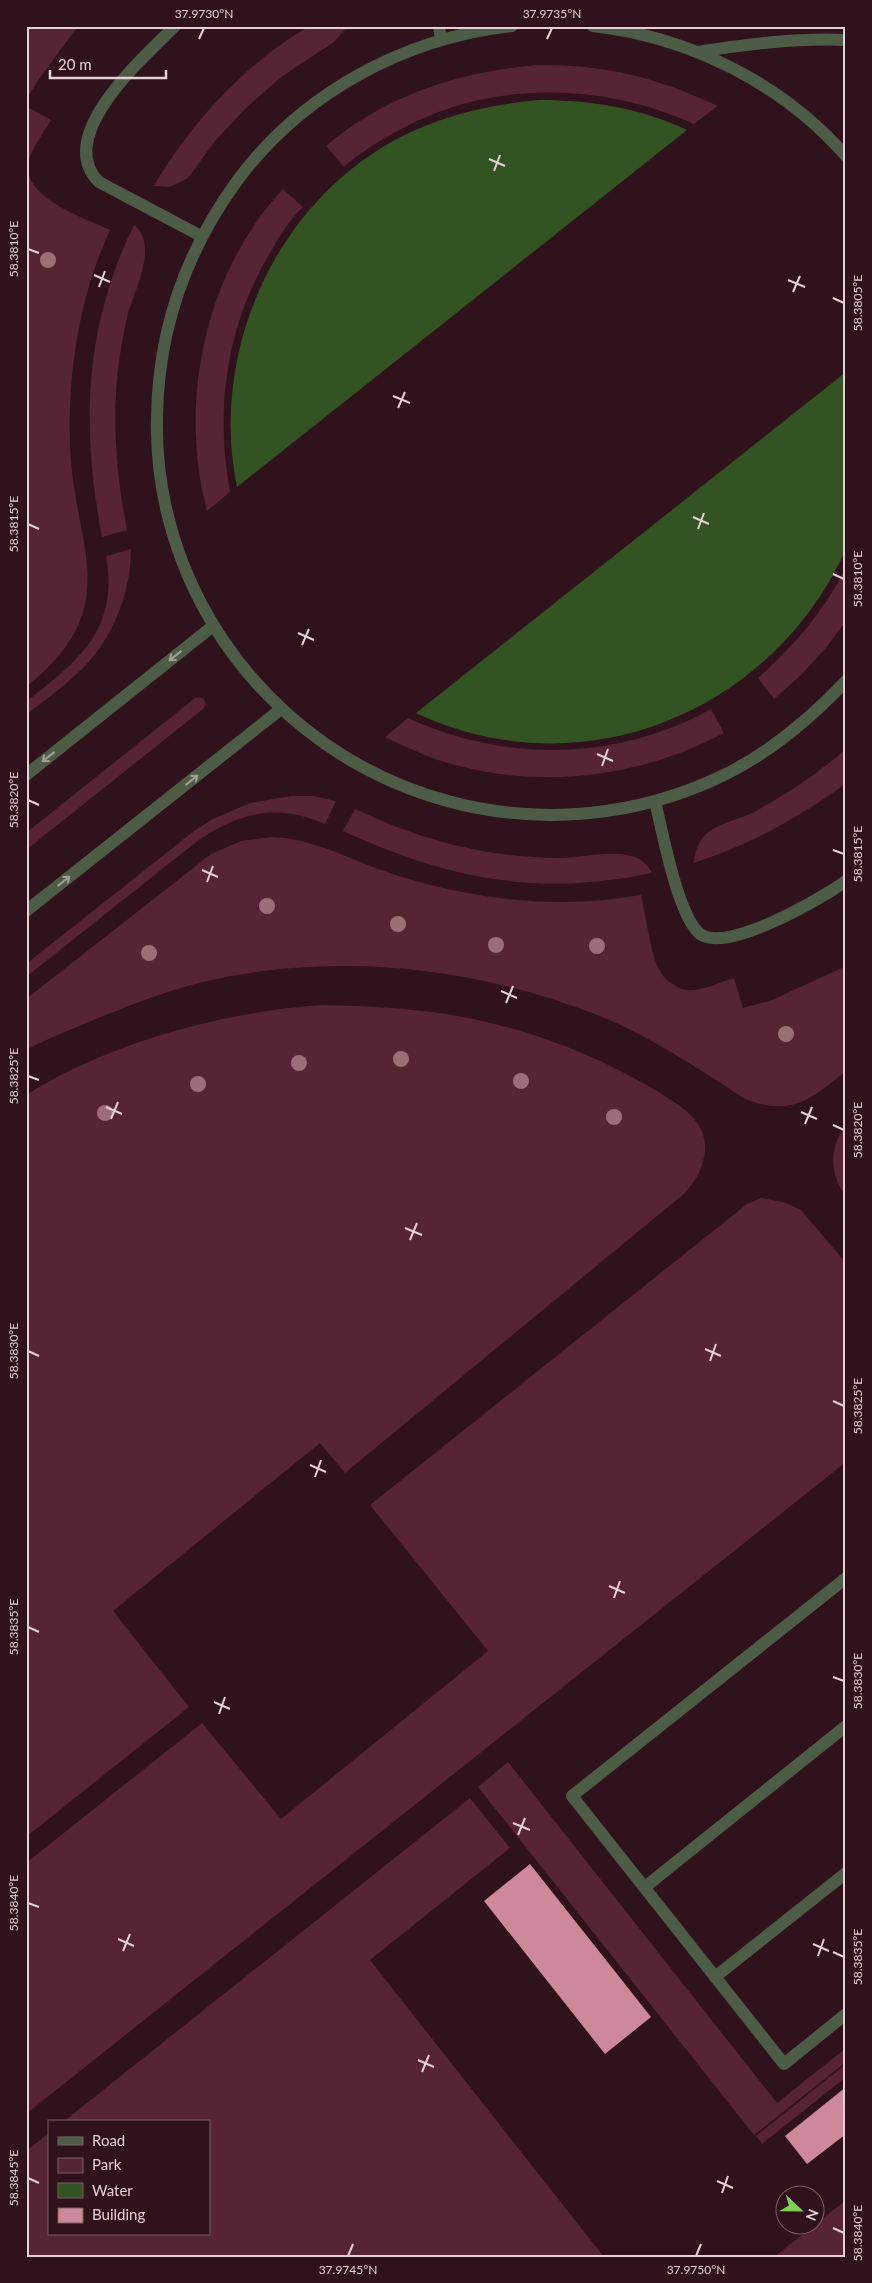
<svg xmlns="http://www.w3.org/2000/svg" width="872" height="2283" viewBox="0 0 872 2283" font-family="Lato,sans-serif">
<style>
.green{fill:#562434}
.water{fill:#335422}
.building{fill:#cd899b}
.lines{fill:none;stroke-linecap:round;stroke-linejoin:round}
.minor{stroke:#4d5c46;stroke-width:12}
.tree{fill:#9b6e7a}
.oneway{stroke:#a19c95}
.ticks{fill:none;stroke:#e5d0d5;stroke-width:2}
.neatline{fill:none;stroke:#e5d0d5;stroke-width:2}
.ticks-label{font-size:12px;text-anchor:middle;fill:#e5d0d5}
</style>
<rect width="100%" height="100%" fill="#2f121b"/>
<!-- green -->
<g class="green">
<path d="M26 26H78L39 79 26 100Z"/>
<path d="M310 26H348L334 42 281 77 246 108 215 141 188 178 170 187 154 186C190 124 246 62 310 26Z"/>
<path d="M538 65C608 65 655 77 718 106L694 124C599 81 486 80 394 133 376 143 358 154 344 167L326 146C386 95 461 71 538 65Z"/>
<path d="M26 106 51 120C44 132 35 144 30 157 16 197 84 217 110 230 80 295 68 369 70 441 72 546 129 605 26 687Z"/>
<path d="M283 189 303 207C290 219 279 237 270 253 226 327 215 409 230 492L207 511C178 402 205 272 283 189Z"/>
<path d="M134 225C160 246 133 291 127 318 110 391 113 457 127 530L102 537C81 427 84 327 134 225Z"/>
<path d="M131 549C131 592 113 638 83 668 66 685 45 700 26 715V702C79 660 119 630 106 556Z"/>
<path d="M846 567V621L825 649 800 676 774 699 758 678C794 646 825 610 846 567Z"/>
<path d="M200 697 204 699 206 704 203 709 26 850V833L195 698Z"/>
<path d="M711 709 724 733C641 777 546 789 455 765 431 759 408 748 385 737L408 718C506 763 617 761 711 709Z"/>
<path d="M846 749 845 784C798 818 750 845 694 863 694 853 698 842 705 835 717 823 739 820 754 812 787 794 817 774 846 749Z"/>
<path d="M291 796H313L336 801 325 824C277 803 243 812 200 839L26 977V964L194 831 213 819 250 803Z"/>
<path d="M355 809C424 841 484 857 561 858 588 858 638 842 652 873 537 897 448 879 343 831Z"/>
<path d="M271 837C314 838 350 860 390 873 472 900 556 910 641 895 646 915 651 958 661 973 666 981 677 988 686 990 701 992 720 982 734 978L743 1008 772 1000 846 966V1071C811 1099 792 1117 745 1099 696 1067 647 1034 592 1013 473 967 337 952 212 980 174 988 139 1002 103 1016 77 1027 51 1037 26 1050V999L211 854 241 841Z"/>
<path d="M324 1005C367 1006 410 1008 452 1015 524 1027 595 1054 657 1091 672 1101 688 1109 698 1124 713 1148 702 1174 685 1193L345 1473 320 1443 113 1611 189 1707 26 1837V1095C110 1042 226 1011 324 1005Z"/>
<path d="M846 1125V1196C829 1175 829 1146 846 1125Z"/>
<path d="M761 1198 784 1202 801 1210 846 1263V1462L26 2114V1863L202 1723 281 1819 488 1651 370 1505 747 1204Z"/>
<path d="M508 1762 777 2103 846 2048V2062L754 2135 478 1787Z"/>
<path d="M470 1798 510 1848 370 1960 604 2257H26V2151L49 2133V2234H209V2122H63Z"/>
<path d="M846 2064V2077L762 2144 756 2136Z"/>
<path d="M846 2200V2257H774Z"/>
</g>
<!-- water -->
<g class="water">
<path d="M539 100C591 100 640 108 687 130L237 487C208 347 280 193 411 132 453 113 494 104 539 100Z"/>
<path d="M846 372V549C772 713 581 791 416 713Z"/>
</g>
<!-- building -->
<g class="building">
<path d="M530 1864 651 2017 605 2054 484 1901Z"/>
<path d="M846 2087V2134L807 2164 785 2136Z"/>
</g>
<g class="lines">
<!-- minor -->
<g class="minor">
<path d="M175 26C143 58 53 136 99 182L201 236"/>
<path d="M439 26 441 40"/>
<path d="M512 26C404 38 302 93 237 181 186 251 158 331 157 418 155 498 180 577 225 643 336 804 547 861 724 775 771 752 810 719 846 681"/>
<path d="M593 26C689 37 782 83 846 156"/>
<path d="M697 52C747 44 795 38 846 40"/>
<path d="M26 775 213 626"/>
<path d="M655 801C662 830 678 917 700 934 727 954 822 898 846 881"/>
<path d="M26 911 281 709"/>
<path d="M846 1578 572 1796 784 2064 846 2014"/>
<path d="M645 1887 846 1726"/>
<path d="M715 1977 846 1873"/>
</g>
</g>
<!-- trees -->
<g class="tree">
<circle cx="48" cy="260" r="8"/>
<circle cx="267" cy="906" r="8"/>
<circle cx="398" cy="924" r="8"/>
<circle cx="496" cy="945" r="8"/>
<circle cx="597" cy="946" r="8"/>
<circle cx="149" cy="953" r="8"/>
<circle cx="786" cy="1034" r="8"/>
<circle cx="401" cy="1059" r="8"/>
<circle cx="299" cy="1063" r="8"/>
<circle cx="521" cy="1081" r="8"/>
<circle cx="198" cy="1084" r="8"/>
<circle cx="105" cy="1113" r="8"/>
<circle cx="614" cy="1117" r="8"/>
</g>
<!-- one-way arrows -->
<defs><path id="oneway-shaft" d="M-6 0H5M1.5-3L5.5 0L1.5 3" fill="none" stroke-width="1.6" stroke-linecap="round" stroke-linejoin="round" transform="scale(1.25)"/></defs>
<g class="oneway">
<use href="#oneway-shaft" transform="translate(175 656) rotate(142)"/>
<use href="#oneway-shaft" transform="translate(48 757) rotate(142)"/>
<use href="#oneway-shaft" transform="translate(192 780) rotate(-38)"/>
<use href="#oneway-shaft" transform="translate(64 881) rotate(-38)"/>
</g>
<!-- ticks -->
<path class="ticks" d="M199 39 204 28M547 39 552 28M489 159 505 166M494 171 500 155M28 249 39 253M94 275 110 282M788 280 805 287M99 287 105 271M793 292 800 276M833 298 844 303M393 396 410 403M398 408 405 392M693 517 709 524M28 524 39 529M698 529 704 513M833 574 844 579M298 633 314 640M302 645 309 629M597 754 613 761M602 766 608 749M28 800 39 805M833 850 844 854M202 870 218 877M207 882 213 866M501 991 517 998M506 1003 513 986M28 1076 39 1080M106 1107 122 1114M801 1112 817 1119M111 1119 118 1102M805 1124 812 1107M833 1125 844 1130M405 1228 422 1235M410 1240 417 1223M705 1349 721 1356M28 1351 39 1356M710 1361 716 1344M833 1401 844 1406M310 1465 326 1472M315 1477 321 1460M609 1586 625 1593M614 1598 620 1581M28 1627 39 1632M833 1677 844 1681M214 1702 230 1709M219 1714 225 1697M513 1823 530 1830M518 1835 525 1818M28 1903 39 1907M118 1939 134 1946M813 1944 829 1951M123 1951 130 1934M833 1952 844 1957M818 1956 824 1939M418 2060 434 2067M422 2072 429 2055M28 2178 39 2183M717 2181 733 2188M722 2193 728 2176M833 2228 844 2233M348 2256 353 2244M696 2256 701 2244"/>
<!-- border -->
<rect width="872" height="2283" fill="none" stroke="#2f121b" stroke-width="55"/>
<!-- legend -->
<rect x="48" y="2120" width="162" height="115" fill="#2f121b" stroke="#785e65"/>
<rect x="58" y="2137" width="25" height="8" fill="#4d5c46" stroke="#785e65"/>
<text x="92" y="2146" font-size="15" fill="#e5d0d5">Road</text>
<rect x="58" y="2158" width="25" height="15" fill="#562434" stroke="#785e65"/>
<text x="92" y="2170" font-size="15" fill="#e5d0d5">Park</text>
<rect x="58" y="2183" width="25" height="15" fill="#335422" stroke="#785e65"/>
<text x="92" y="2196" font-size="15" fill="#e5d0d5">Water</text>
<rect x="58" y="2208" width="25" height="15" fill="#cd899b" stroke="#785e65"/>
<text x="92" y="2220" font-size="15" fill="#e5d0d5">Building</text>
<!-- north arrow -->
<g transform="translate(800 2210) rotate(112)"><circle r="24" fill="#2f121b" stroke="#785e65"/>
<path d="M0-4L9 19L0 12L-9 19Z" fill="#7fd052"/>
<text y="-8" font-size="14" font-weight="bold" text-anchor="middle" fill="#e5d0d5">N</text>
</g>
<!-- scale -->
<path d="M50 70v8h116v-8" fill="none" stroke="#e5d0d5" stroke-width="2.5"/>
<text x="58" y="70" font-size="15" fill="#e5d0d5" stroke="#2f121b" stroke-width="4" paint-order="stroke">20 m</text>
<rect x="28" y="28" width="816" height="2228" class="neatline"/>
<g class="ticks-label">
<text x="204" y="18">37.9730°N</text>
<text x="552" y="18">37.9735°N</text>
<text transform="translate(14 249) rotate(-90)" y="4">58.3810°E</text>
<text transform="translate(858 303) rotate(-90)" y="4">58.3805°E</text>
<text transform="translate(14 524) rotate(-90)" y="4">58.3815°E</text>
<text transform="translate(858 579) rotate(-90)" y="4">58.3810°E</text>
<text transform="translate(14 800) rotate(-90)" y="4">58.3820°E</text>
<text transform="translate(858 854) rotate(-90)" y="4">58.3815°E</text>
<text transform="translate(14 1076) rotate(-90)" y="4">58.3825°E</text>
<text transform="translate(858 1130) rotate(-90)" y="4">58.3820°E</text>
<text transform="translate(14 1351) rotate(-90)" y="4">58.3830°E</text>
<text transform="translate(858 1406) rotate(-90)" y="4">58.3825°E</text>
<text transform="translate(14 1627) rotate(-90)" y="4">58.3835°E</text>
<text transform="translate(858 1681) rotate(-90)" y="4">58.3830°E</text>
<text transform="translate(14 1903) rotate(-90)" y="4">58.3840°E</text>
<text transform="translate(858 1957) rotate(-90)" y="4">58.3835°E</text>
<text transform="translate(14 2178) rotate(-90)" y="4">58.3845°E</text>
<text transform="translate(858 2233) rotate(-90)" y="4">58.3840°E</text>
<text x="348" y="2274">37.9745°N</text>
<text x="696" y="2274">37.9750°N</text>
</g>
</svg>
